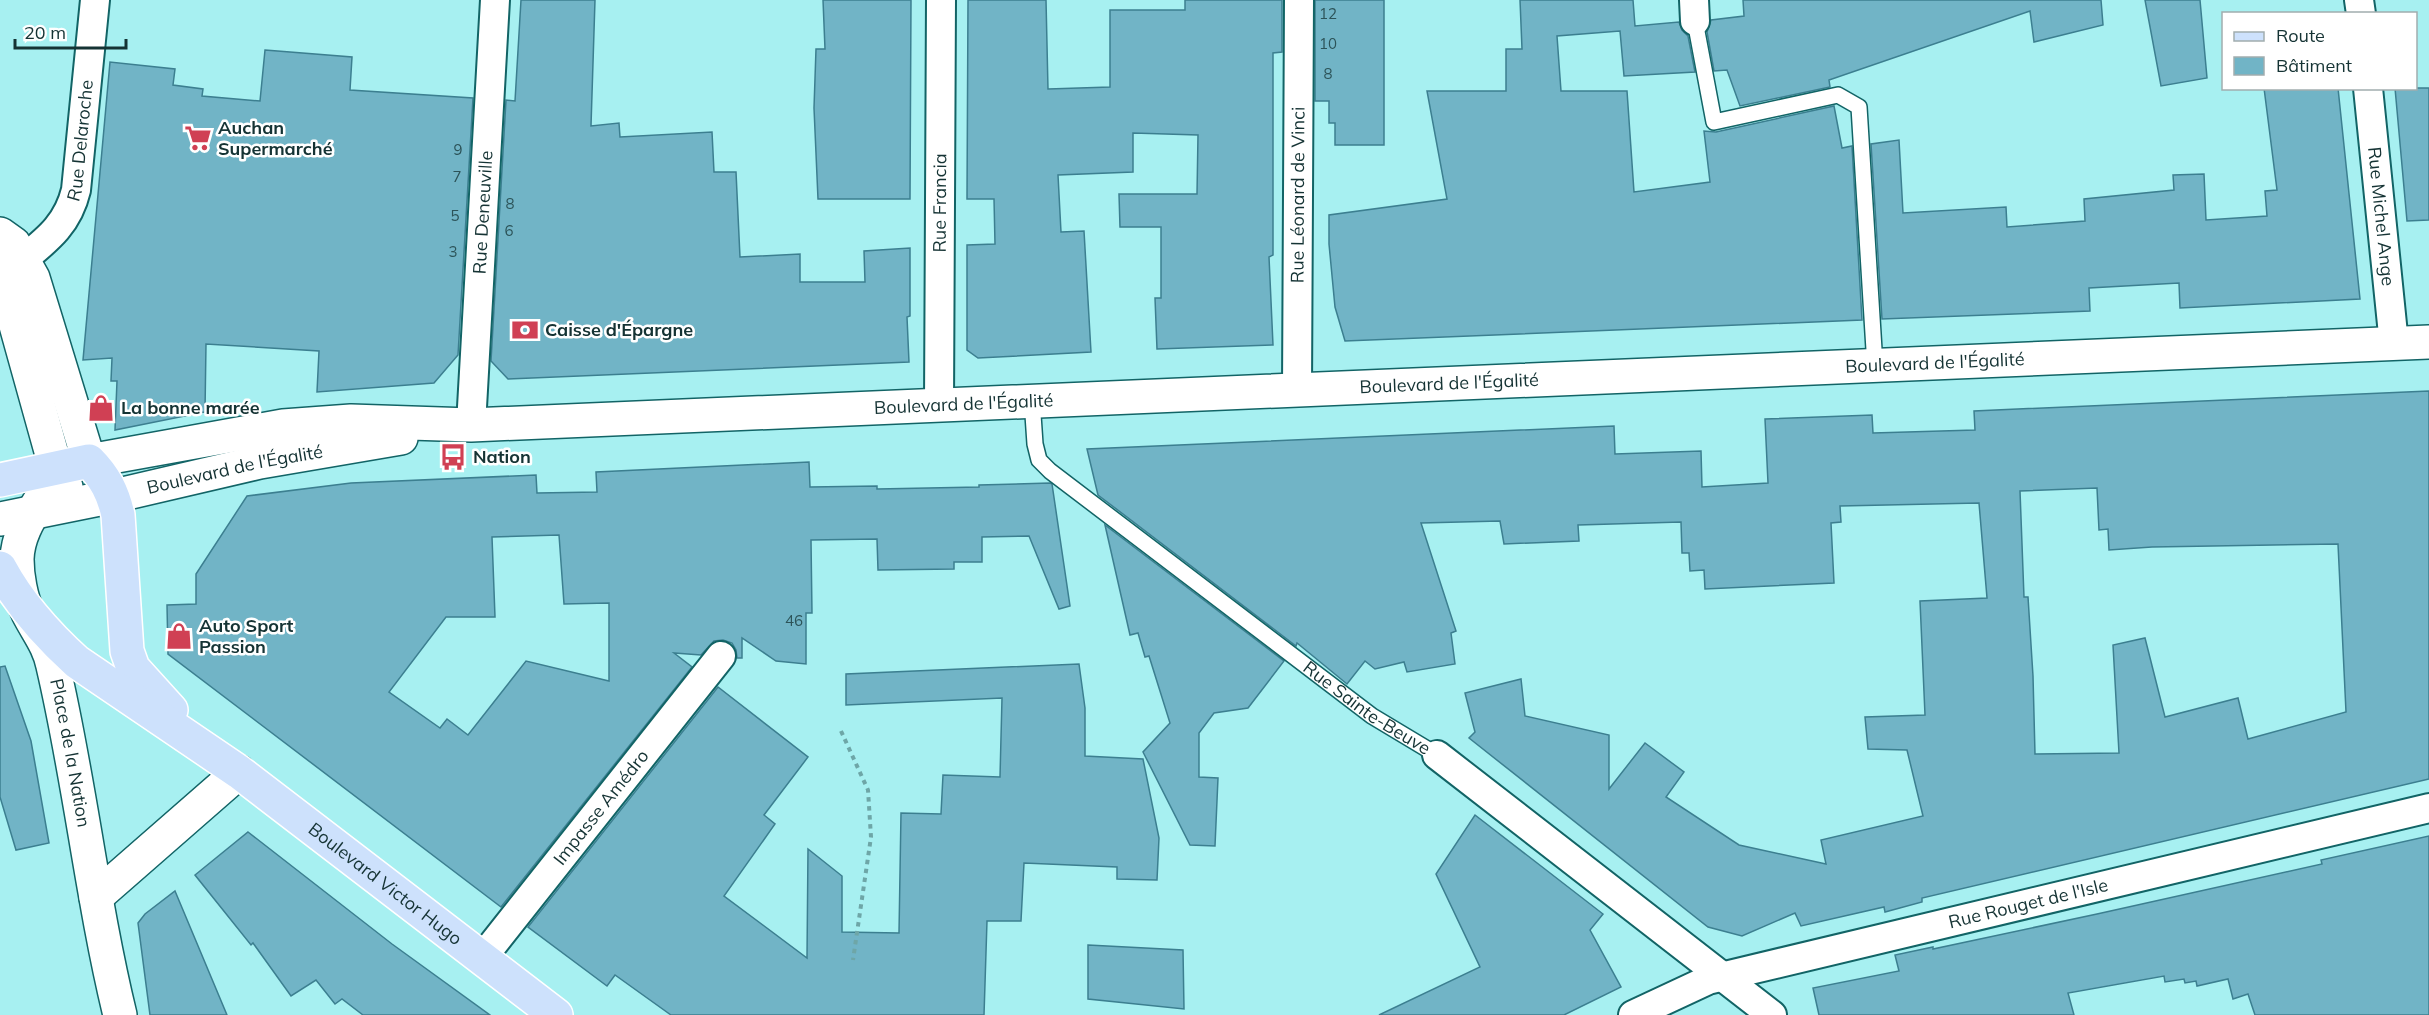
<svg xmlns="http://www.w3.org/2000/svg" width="2429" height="1015" viewBox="0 0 2429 1015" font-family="Mulish,sans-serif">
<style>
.building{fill:#71b4c6;stroke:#3c7f90;stroke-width:1.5;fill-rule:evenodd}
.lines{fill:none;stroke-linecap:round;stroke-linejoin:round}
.lane-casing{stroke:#126466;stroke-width:18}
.street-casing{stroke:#126466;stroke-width:32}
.secondary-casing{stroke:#126466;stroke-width:36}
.primary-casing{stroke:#fff;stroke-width:36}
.path{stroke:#6ea6a7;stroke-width:4;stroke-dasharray:4.5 4.5;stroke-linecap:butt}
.lane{stroke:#fff;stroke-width:15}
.street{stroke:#fff;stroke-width:28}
.secondary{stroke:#fff;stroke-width:33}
.primary{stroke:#cde1fc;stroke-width:33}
.labels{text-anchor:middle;stroke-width:5;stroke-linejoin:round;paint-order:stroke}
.number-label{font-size:15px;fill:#2c5358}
.poi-label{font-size:18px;font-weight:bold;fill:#153334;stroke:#fff;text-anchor:start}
.street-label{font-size:18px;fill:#153334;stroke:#fff}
</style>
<rect width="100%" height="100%" fill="#a7f0f1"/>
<!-- building -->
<g class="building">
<path d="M521 0H595L591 126 619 123 620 137 712 132 714 172H736L740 257 800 254V282H865L864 251 910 248V316L907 317 909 362 508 379 491 361 506 100 515 101Z"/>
<path d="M823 0H911L910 199H818L814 108 816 49H825Z"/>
<path d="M968 0H1046L1048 89 1110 87V10H1185V0H1282V52L1273 53V255L1269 257 1273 345 1157 349 1155 298H1161V227H1120L1119 194H1197L1198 135 1133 133V172L1058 175 1061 232 1084 231 1091 352 978 358 967 350V245L995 244 994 199H967Z"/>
<path d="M1315 0H1384V145H1335V123H1329V101H1315Z"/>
<path d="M1520 0H1633L1635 26 1679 22 1682 30 1688 36 1695 72 1624 76 1620 31 1557 36 1561 91H1627L1634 192 1710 182 1704 131 1716 132 1834 106 1842 148 1852 146 1862 320 1345 341 1335 307 1329 244V215L1447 199 1427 91H1506V49H1522Z"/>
<path d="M1743 0H2101L2103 25 2034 42 2030 11 1829 80 1830 87 1740 106 1727 70 1714 71 1707 32 1711 20 1744 16Z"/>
<path d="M2145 0H2200L2207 78 2161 86Z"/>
<path d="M265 50 352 57 350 90 473 98 458 355 434 383 317 392 319 351 206 344 205 412 115 430 117 381H111L112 358 83 360 110 62 175 69 173 85 203 89 202 96 260 101Z"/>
<path d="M2264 88H2338L2360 299 2180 308 2179 283 2089 288 2090 311 1882 319 1871 144 1899 140 1903 213 2006 207 2007 227 2085 221 2084 199 2174 190 2173 175 2204 174 2206 220 2267 216 2265 191 2277 190Z"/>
<path d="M2395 88H2429V220L2407 221Z"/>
<path d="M2429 391V779L1922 898V902L1885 912 1884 907 1801 926 1795 913 1742 936 1708 927 1469 738 1475 732 1465 693 1521 679 1525 716 1609 735V789L1645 743 1684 772 1666 797 1739 845 1826 864 1821 840 1923 816 1907 750 1868 749 1865 717 1925 715 1920 601 1987 598 1979 503 1840 506 1841 522 1831 523 1834 583 1705 589 1704 570 1690 571 1689 553H1682L1681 522 1578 525 1579 541 1504 544 1500 521 1421 523 1456 631 1451 633 1455 664 1407 672 1404 662 1375 669 1365 661 1347 684 1297 643 1296 646 1098 495 1087 449 1614 426 1615 454 1701 451 1702 487 1768 483 1765 419 1872 415 1873 433 1975 430 1974 411ZM2097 488 2099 530 2108 529 2109 550 2152 547 2338 544 2346 712 2248 739 2238 698 2165 717 2145 638 2113 645 2119 753 2035 754 2033 676 2028 597H2024L2020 491Z"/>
<path d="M809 462 810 487 877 486V489L979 487V485L1050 483 1052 484 1070 606 1059 609 1029 536 982 537V562H954V569L878 570 877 539 811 540 812 613H806V664L776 661 742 638V658H737L736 650 732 643 723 640 714 641 701 655 674 653 692 667 501 907 168 654 167 605 196 604V574L247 496 351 483 536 475 537 493 597 492 596 472ZM559 535 564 604 609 603V681L526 661 468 735 447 719 440 728 389 692 446 617H495L492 537Z"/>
<path d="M1105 525 1284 661 1248 708 1214 713 1199 733V777L1218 778 1215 846 1190 845 1143 752 1170 723 1149 656 1145 657 1138 633 1130 635Z"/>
<path d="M1079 664 1085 708V756L1143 759 1159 838 1157 880 1117 879V867L1024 863 1021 921H987L984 1015H671L615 975 607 986 528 927 718 687 808 757 764 815 775 824 724 896 807 958 808 849 842 876V932L899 933 901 813 941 814 943 775 1000 777 1002 698 846 705V674Z"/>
<path d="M5 666 31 741 49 843 16 850 0 797V667Z"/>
<path d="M1475 815 1603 914 1590 930 1621 987 1564 1015H1379L1480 967 1436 874Z"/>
<path d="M248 832 392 944 490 1015H363L342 999 335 1004 316 980 291 996 253 943 251 945 195 875Z"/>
<path d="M2429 836V1015H2255L2248 994 2233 999 2228 979 2197 986 2196 981 2185 983 2184 979 2165 982 2164 976 2068 993 2074 1015H1819L1813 988 1899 971 1895 955 1933 947V949L2097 914 2322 864 2321 860Z"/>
<path d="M175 891 227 1015H150L138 923 145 914Z"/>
<path d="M1088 945 1183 950 1184 1009 1088 999Z"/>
</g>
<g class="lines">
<defs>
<g id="lane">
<path d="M1695 21 1714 122 1838 95 1859 107 1875 366"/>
<path id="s1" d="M1032 400 1035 444 1039 460 1050 471 1372 716 1437 755"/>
</g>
<g id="street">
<path d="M1694 0 1695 21"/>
<path d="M2359 0 2361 14"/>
<path id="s2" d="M2368 88 2394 344"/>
<path id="s3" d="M7 273C37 246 66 232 76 190L95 0"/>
<path id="s4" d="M1297 390 1299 0"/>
<path id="s5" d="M939 405 941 0"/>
<path id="s6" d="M471 425 495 0"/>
<path d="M1437 755 1772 1015"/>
<path id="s7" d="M482 958 721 656"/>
<path id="s8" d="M1633 1015 1708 980 2429 808"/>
</g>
<g id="secondary">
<path id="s9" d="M0 234 14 244 33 278 89 461 283 426 351 421 471 425 2429 342"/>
<path d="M0 268 56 469 60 479 66 487"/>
<path id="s10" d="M56 469C45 500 18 524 17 559 17 576 21 598 28 613 37 631 49 645 53 666 80 781 92 900 120 1015"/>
<path id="s11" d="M0 519 114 496 260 462 401 438"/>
<path d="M96 897 239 772"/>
</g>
<g id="primary">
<path d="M0 480 89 461C105 477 113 493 118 515L127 651 133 668 171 710"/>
<path id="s12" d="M0 568C20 605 46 634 77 662L239 772 556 1015"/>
</g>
</defs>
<!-- lane casing -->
<use href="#lane" class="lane-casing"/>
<!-- street casing -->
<use href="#street" class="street-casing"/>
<!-- secondary casing -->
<use href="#secondary" class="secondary-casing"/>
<!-- primary casing -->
<use href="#primary" class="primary-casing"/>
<!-- path -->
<path class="path" d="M841 731 868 790 871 837 853 960"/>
<!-- lane -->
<use href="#lane" class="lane"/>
<!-- street -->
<use href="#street" class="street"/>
<!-- secondary -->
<use href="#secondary" class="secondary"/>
<!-- primary -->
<use href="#primary" class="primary"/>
</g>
<!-- icons -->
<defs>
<symbol id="supermarket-bare" viewBox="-9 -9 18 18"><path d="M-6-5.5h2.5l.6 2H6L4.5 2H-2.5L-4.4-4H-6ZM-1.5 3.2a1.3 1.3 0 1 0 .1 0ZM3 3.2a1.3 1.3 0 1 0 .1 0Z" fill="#d04054" stroke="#fff" stroke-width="2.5" paint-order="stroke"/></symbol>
<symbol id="bank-bare" viewBox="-9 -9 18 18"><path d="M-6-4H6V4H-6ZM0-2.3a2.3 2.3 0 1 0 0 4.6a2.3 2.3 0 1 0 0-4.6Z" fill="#d04054" stroke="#fff" stroke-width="2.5" paint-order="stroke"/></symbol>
<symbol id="shop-bare" viewBox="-9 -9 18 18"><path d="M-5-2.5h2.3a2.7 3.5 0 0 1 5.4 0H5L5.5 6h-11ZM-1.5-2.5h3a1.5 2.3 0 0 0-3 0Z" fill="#d04054" stroke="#fff" stroke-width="2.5" paint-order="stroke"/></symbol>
<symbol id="bus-bare" viewBox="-9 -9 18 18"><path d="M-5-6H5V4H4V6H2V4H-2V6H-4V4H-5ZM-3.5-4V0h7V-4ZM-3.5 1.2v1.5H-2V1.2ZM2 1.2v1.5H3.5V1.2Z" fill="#d04054" stroke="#fff" stroke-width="2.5" paint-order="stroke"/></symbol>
</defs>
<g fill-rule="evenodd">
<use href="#supermarket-bare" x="179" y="119" width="38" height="38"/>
<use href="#bank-bare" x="506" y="311" width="38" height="38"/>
<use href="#shop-bare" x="82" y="389" width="38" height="38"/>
<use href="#bus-bare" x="434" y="438" width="38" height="38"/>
<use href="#shop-bare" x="160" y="617" width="38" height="38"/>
</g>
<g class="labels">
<!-- number labels -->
<g class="number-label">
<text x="1328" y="19">12</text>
<text x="1328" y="49">10</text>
<text x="1328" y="79">8</text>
<text x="458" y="155">9</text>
<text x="457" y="182">7</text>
<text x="510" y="209">8</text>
<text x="455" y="221">5</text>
<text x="509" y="236">6</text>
<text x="453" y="257">3</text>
<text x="794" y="626">46</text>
</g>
<!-- poi labels -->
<g class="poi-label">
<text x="218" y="134">Auchan<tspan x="218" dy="21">Supermarché</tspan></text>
<text x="545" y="336">Caisse d'Épargne</text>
<text x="121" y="414">La bonne marée</text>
<text x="473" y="463">Nation</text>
<text x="199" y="632">Auto Sport<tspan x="199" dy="21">Passion</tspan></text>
</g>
<!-- street labels -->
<g class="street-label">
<text dy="6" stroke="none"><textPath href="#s3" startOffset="160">Rue Delaroche</textPath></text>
<text dy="6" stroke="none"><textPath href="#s4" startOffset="195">Rue Léonard de Vinci</textPath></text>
<text dy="6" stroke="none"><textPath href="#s5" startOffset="202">Rue Francia</textPath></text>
<text dy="6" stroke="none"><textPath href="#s6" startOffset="213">Rue Deneuville</textPath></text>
<text dy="6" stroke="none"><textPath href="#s2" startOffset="129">Rue Michel Ange</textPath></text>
<text dy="6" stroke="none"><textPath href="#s9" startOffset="2098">Boulevard de l'Égalité</textPath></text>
<text dy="6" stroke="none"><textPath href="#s9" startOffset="1612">Boulevard de l'Égalité</textPath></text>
<text dy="6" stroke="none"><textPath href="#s9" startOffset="1126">Boulevard de l'Égalité</textPath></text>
<text dy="6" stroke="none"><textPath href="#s11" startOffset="240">Boulevard de l'Égalité</textPath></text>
<text dy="6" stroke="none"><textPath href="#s1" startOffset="472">Rue Sainte-Beuve</textPath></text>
<text dy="6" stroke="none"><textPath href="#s10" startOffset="302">Place de la Nation</textPath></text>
<text dy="6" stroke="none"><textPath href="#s7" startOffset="192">Impasse Amédro</textPath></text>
<text dy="6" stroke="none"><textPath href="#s12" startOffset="502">Boulevard Victor Hugo</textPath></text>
<text dy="6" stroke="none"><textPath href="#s8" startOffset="412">Rue Rouget de l'Isle</textPath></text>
</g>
</g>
<!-- legend -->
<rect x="2222" y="12" width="195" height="78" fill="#ffffff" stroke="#a1adae" stroke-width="1.5"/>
<rect x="2234" y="32" width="30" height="9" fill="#cde1fc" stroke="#a1adae" stroke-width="1.5"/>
<text x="2276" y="42" font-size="18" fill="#153334">Route</text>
<rect x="2234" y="57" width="30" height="18" fill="#71b4c6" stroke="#a1adae" stroke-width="1.5"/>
<text x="2276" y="72" font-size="18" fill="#153334">Bâtiment</text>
<!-- scale -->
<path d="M15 39v9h111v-9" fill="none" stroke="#153334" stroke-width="3"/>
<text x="24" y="39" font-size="18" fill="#153334" stroke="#ffffff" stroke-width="4.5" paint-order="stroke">20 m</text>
</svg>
